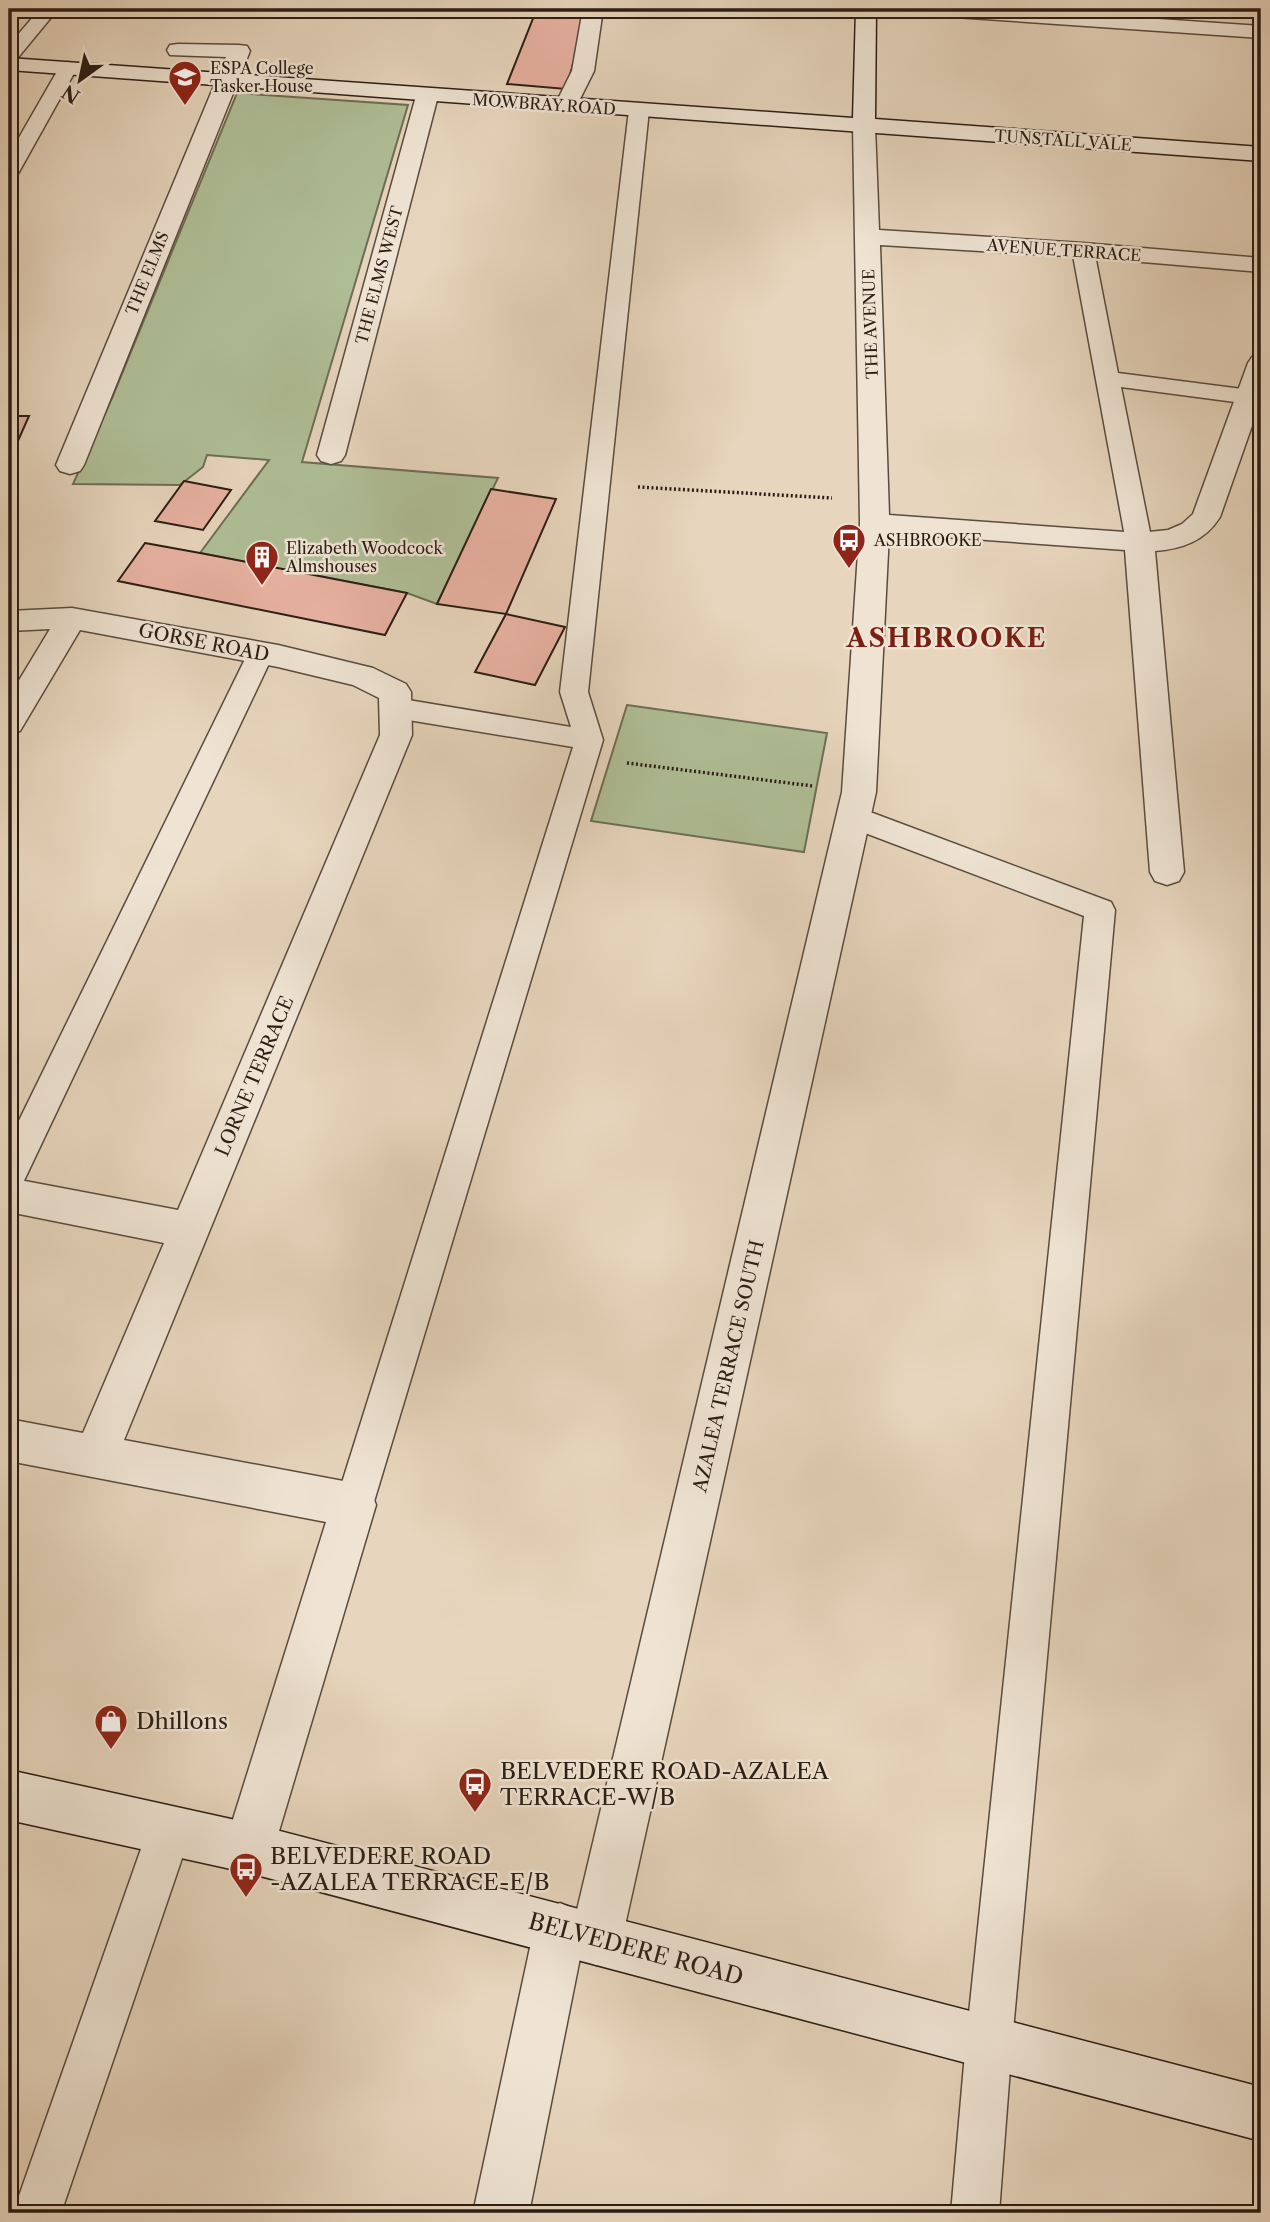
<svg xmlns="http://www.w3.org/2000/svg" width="1270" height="2222" viewBox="0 0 1270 2222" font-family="'Libre Caslon Text',serif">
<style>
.green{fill:#afbe96;stroke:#6d6e55;stroke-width:2}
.building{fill:#e7b1a1;stroke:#2b1d14;stroke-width:2}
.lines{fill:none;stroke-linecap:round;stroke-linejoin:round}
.lane-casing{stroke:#5a4b3e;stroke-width:3}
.street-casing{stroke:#5a4b3e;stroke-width:3}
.secondary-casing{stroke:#2b1d14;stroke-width:3}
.path{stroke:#2b1d14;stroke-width:3.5;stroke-dasharray:2 2.5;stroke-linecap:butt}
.lane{fill:#efe4d4;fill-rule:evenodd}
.street{fill:#efe4d4;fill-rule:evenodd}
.secondary{fill:#efe4d4;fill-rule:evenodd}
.labels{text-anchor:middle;stroke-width:5;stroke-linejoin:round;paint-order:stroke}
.far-poi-label{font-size:16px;fill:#2b1d14;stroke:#efe4d4;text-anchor:start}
.far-street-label{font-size:16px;fill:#2b1d14;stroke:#efe4d4}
.street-label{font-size:19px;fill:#2b1d14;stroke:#efe4d4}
.near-poi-label{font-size:23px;fill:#2b1d14;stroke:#efe4d4;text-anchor:start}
.near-street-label{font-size:23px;fill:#2b1d14;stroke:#efe4d4}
.district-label{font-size:26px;font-weight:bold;letter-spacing:2px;fill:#7a1f14;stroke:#efe4d4}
</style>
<rect width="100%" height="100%" fill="#e7d5bd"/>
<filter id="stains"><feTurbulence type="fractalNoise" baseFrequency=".00286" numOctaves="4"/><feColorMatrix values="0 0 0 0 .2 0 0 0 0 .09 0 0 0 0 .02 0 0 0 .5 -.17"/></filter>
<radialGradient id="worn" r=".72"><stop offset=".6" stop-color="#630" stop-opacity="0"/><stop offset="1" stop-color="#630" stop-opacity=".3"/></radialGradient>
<!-- green -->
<g class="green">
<path d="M237 93 408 105 302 462 498 478 437 604 407 593 200 553 269 460 207 455 203 467 180 485 73 484 112 398Z"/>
<path d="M627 705 827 733 804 852 591 821Z"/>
</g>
<!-- building -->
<g class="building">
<path d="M536 11 587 14 566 89 507 84Z"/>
<path d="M9 416H29L9 461Z"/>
<path d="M184 481 231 490 203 530 155 521Z"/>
<path d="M491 489 556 499 506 614 437 604Z"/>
<path d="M145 543 200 553 407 593 385 635 118 581Z"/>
<path d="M506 614 565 627 535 685 475 672Z"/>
</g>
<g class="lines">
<defs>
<g id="lane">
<path d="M40 9H58L16 60 9 62V45Z"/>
<path d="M1108 9H1126L1123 25H1111Z"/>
<path d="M68 62 77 68 19 172 16 176 9 178V155L59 68Z"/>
<path d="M639 104 649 110 588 692 603 740 373 1505 368 1519 354 1524 340 1519 335 1505 573 747 396 718 386 715 382 708 386 701 396 698 571 727 560 692 629 110Z"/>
<path d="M1083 244 1091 245 1094 250 1118 373 1250 390 1258 392 1261 396 1258 402 1250 404 1121 387 1152 542 1148 548 1139 550 1130 548 1126 542 1072 250 1075 245Z"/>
<path d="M261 644 271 646 274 653 21 1187 9 1191V1141L248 653 251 646Z"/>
<path d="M854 806 1111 902 1115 910 1012 2042 999 2213H951L966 2042 1084 916 844 825 839 817 844 809Z"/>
<path d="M170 1807 185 1814 192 1829 61 2213H13L148 1829 155 1814Z"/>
</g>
<g id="street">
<path d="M583 9H603L594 71 577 105 574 110H558L555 105 572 71Z"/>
<path d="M915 9H1013L1261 26V38L925 15 918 13Z"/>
<path d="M178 44 239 45 247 46 250 51 84 465 80 471 70 474 60 471 56 465 226 57 170 55 167 50 170 45Z"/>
<path d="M427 89 435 91 438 96 345 455 341 461 331 464 321 461 317 455 416 96 419 91Z"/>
<path d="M864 119 872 121 875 126 879 230 1083 243 1261 258V272L1083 257 880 245 889 515 1139 533 1168 530 1182 524 1193 514 1248 363 1252 357 1261 355V400L1220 517C1205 541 1182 549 1155 551L1184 872 1179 881 1167 885 1155 881 1150 872 1125 550 889 533 876 792 622 1939 614 1957 596 1965 580 1958 529 2213H473L534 1929 542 1911 560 1903 577 1910 842 792 860 523 853 126 856 121Z"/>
<path d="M72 608 278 645 373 668 406 684 411 692 412 735 124 1440 354 1483 370 1489 376 1505 274 1848 267 1866 249 1873 231 1866 224 1848 326 1522 9 1461V1419L83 1433 164 1243 9 1212V1178L178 1210 380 735 379 698 353 685 278 667 80 630 20 731 9 734V697L50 629 9 631V611Z"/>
</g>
<g id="secondary">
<path d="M856 9H876L875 119 1261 147V161L9 70V58L853 118Z"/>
<path d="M9 1770 249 1823 1261 2087V2141L249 1873 9 1820Z"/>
</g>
</defs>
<!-- lane casing -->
<use href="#lane" class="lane-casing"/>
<!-- street casing -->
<use href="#street" class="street-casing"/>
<!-- secondary casing -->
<use href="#secondary" class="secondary-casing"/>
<!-- path -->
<g class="path">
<path d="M638 487 832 498"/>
<path d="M627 763 813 786"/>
</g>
<!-- lane -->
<use href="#lane" class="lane"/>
<!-- street -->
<use href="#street" class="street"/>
<!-- secondary -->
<use href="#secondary" class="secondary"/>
</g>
<!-- icons -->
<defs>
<symbol id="university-pin" viewBox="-11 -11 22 30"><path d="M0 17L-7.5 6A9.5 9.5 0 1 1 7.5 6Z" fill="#8f2418" stroke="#efe4d4"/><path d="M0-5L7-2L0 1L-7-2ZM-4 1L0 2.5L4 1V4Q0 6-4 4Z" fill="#fff"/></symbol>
<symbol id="bus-pin" viewBox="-11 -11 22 30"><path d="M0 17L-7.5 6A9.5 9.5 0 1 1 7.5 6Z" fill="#8f2418" stroke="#efe4d4"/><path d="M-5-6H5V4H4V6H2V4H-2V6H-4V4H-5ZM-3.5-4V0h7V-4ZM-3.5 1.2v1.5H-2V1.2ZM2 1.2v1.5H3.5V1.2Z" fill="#fff"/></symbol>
<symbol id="building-pin" viewBox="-11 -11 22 30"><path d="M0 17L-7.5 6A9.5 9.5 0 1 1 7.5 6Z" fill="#8f2418" stroke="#efe4d4"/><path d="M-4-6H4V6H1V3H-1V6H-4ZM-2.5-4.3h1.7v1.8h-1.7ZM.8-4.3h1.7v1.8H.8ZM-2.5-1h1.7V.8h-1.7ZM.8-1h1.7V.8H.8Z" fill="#fff"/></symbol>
<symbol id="shop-pin" viewBox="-11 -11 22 30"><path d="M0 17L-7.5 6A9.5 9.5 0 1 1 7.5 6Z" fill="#8f2418" stroke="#efe4d4"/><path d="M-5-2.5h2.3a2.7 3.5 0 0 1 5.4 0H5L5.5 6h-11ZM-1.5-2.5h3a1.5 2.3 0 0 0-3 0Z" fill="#fff"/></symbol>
</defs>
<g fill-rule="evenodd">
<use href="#university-pin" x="166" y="58" width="38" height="52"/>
<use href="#bus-pin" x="830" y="521" width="38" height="52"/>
<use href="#building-pin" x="243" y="538" width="38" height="52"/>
<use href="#shop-pin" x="92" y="1702" width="38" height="52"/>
<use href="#bus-pin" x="456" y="1765" width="38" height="52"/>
<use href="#bus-pin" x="227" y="1850" width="38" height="52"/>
</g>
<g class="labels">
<!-- far-poi labels -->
<g class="far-poi-label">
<text x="210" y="74">ESPA College<tspan x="210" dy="18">Tasker House</tspan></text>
<text x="874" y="546">ASHBROOKE</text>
<text x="286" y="554">Elizabeth Woodcock<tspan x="286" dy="18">Almshouses</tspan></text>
</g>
<!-- far-street labels -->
<g class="far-street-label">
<text transform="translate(544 104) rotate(4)" y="6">MOWBRAY ROAD</text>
<text transform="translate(1063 140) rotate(4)" y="6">TUNSTALL VALE</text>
<text transform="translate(1064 250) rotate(4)" y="6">AVENUE TERRACE</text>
<text transform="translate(147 273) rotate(-68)" y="6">THE ELMS</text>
<text transform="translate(379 275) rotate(-75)" y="6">THE ELMS WEST</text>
<text transform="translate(870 324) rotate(-92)" y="6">THE AVENUE</text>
</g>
<!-- street labels -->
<g class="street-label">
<text transform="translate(204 642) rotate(11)" y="7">GORSE ROAD</text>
<text transform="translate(254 1076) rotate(-67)" y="7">LORNE TERRACE</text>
<text transform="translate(728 1366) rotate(-77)" y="7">AZALEA TERRACE SOUTH</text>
</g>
<!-- near-poi labels -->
<g class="near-poi-label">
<text x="136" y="1729">Dhillons</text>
<text x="500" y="1779">BELVEDERE ROAD-AZALEA<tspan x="500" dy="26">TERRACE-W/B</tspan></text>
<text x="270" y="1864">BELVEDERE ROAD<tspan x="270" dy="26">-AZALEA TERRACE-E/B</tspan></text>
</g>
<!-- near-street labels -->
<g class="near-street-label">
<text transform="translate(636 1949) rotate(15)" y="8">BELVEDERE ROAD</text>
</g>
<!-- district labels -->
<g class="district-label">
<text x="947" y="647">ASHBROOKE</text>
</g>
</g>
<!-- margin -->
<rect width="1270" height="2222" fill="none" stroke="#e7d5bd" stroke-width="35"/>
<rect x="10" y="10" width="1249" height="2201" fill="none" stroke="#2b1d14" stroke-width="3.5"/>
<rect x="18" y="18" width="1235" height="2187" fill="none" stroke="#2b1d14" stroke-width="2"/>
<!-- north arrow -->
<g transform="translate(80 80) rotate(213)" stroke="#efe4d4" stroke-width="5" paint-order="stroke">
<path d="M0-5L12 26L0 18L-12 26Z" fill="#2b1d14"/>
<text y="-10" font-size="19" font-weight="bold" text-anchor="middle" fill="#2b1d14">N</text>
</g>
<rect width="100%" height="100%" filter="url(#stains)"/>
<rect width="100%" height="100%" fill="url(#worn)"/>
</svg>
